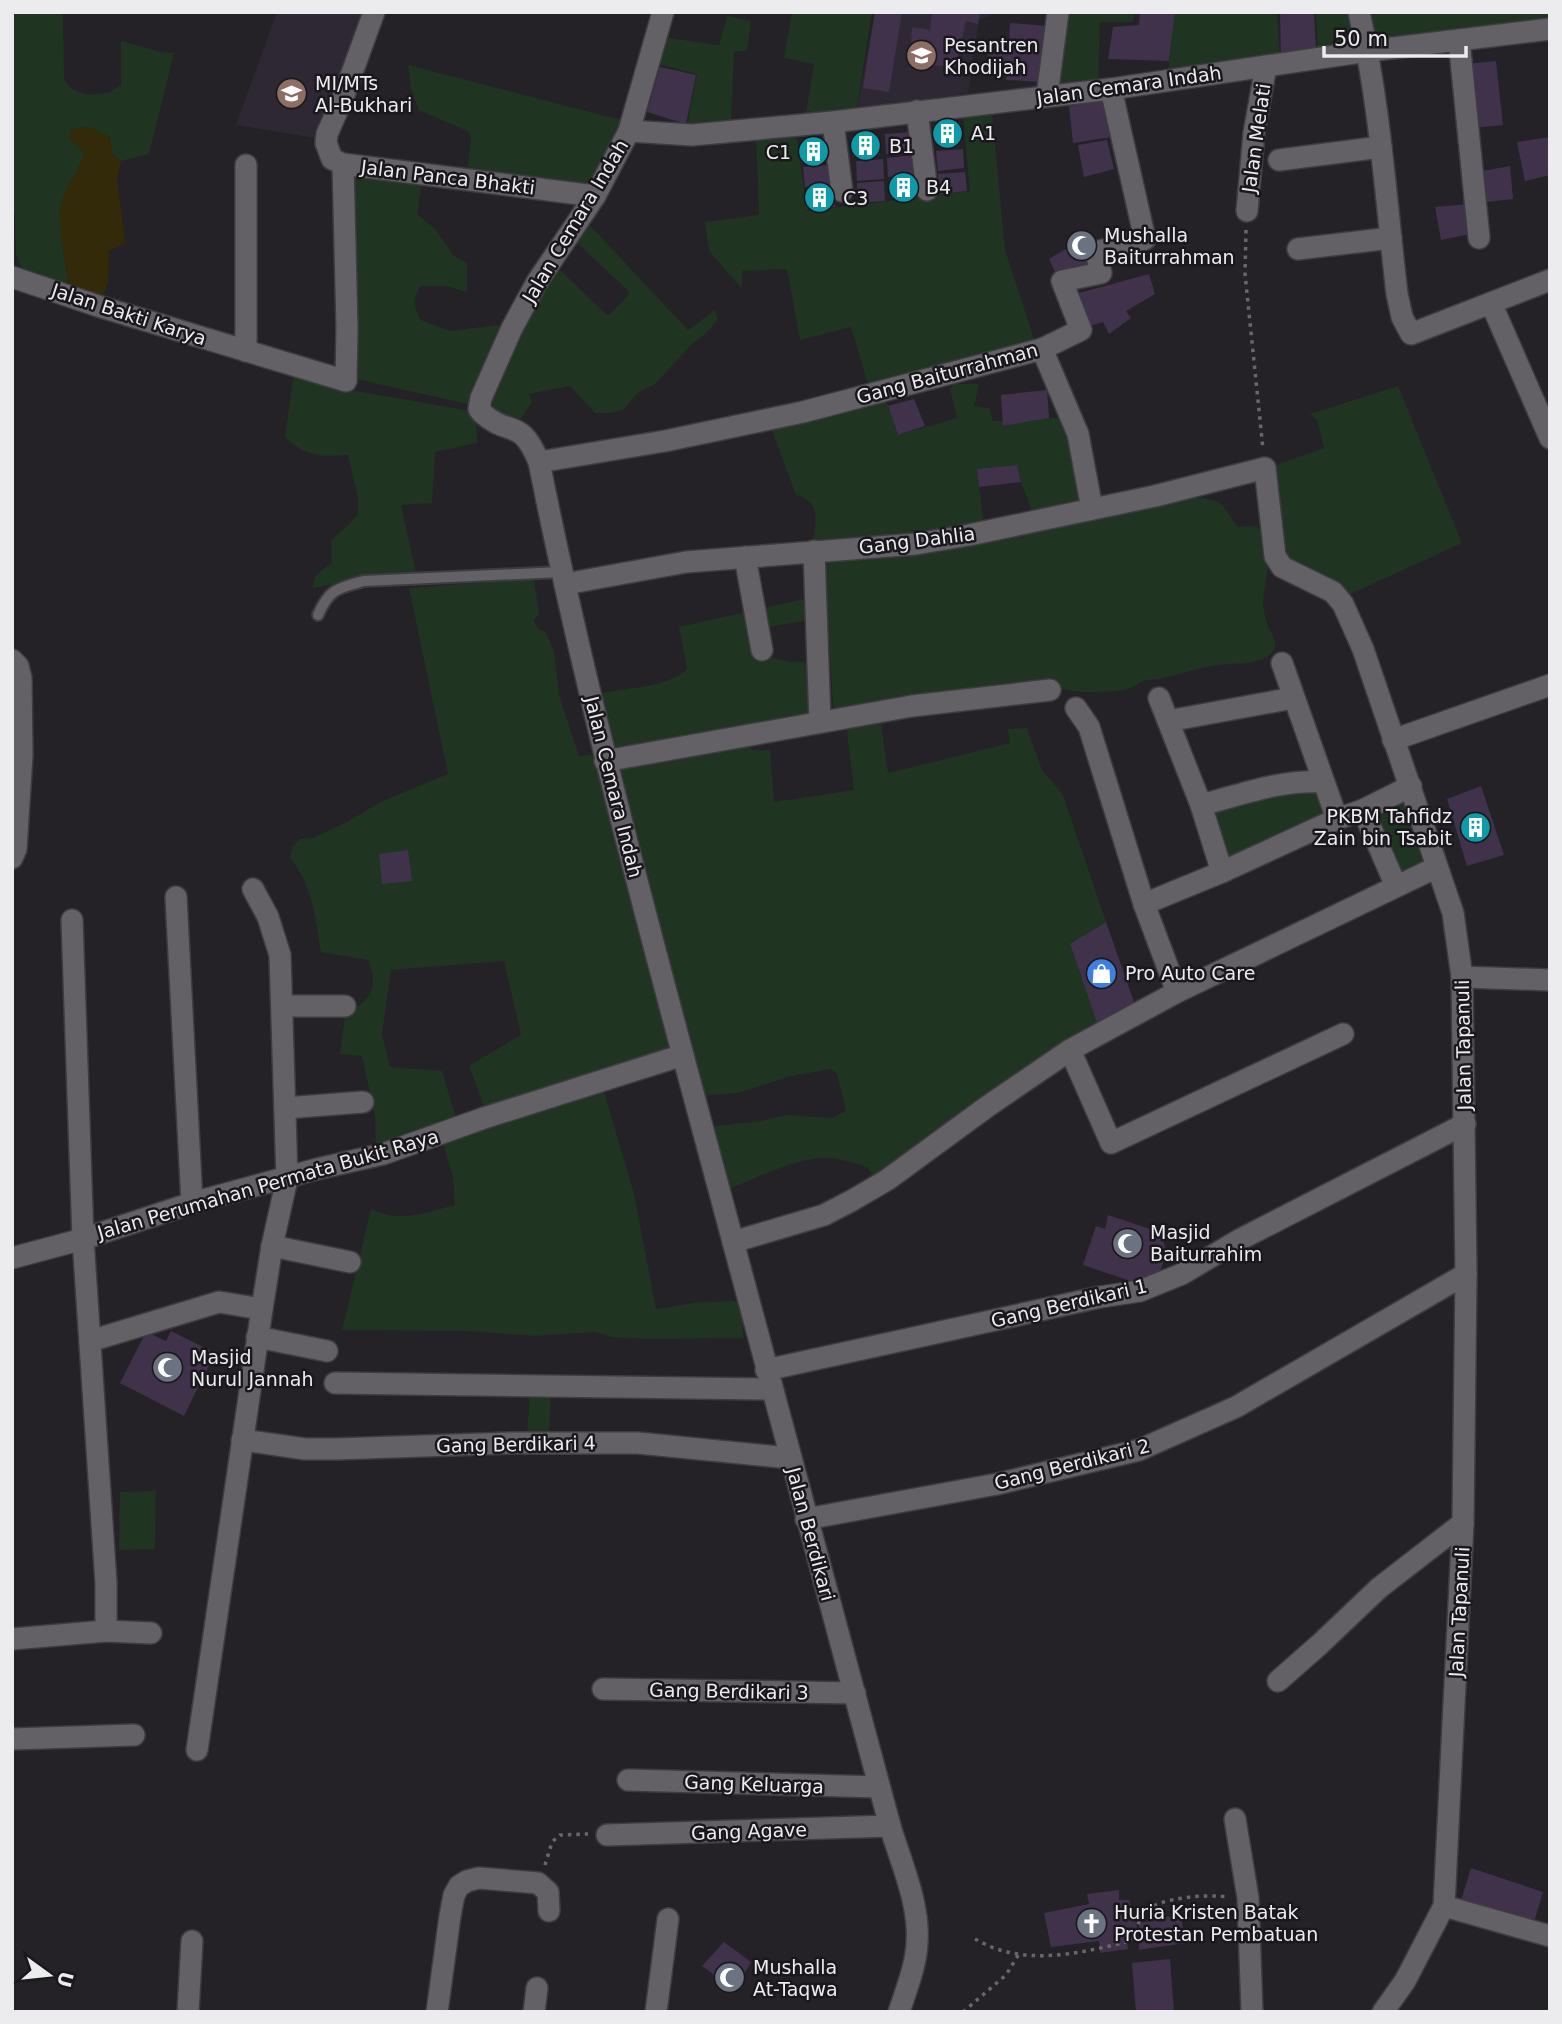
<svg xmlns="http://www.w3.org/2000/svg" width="1562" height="2024" viewBox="0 0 1562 2024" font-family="'DejaVu Sans',sans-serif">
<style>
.built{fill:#2d2833}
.green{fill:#1f3421}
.sand{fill:#322a08}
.building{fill:#40324b}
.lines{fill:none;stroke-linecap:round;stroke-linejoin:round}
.lane-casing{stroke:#3e3c41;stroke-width:14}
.street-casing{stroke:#3e3c41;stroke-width:24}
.path{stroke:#68676b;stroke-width:3.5;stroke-dasharray:3.5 5;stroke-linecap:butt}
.lane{stroke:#636066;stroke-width:10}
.street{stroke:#636066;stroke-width:21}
.labels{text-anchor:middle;stroke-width:5;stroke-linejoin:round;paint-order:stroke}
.poi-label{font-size:19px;fill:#ecebee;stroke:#1a181d;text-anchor:start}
.street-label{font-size:19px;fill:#ecebee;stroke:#1a181d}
</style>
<rect width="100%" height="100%" fill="#242227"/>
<!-- built -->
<g class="built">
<path d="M277 12H366L321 139 236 125Z"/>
<path d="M875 12H999L979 20 968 93 857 110Z"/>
</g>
<!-- green -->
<g class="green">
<path d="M12 12H63L64 78 70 88 88 95 108 93 121 85V41L161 52 174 53 149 154 121 161 113 155 109 136 69 138 84 152C80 172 64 187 61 207 58 223 66 266 68 284L47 280 22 269 16 254 15 213 12 210Z"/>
<path d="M792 12H872L856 114 805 119 814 64 784 58Z"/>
<path d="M1064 12H1134L1133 22H1100L1098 84 1052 91Z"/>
<path d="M1175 12H1277L1280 59 1168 73Z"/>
<path d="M1316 12H1352L1362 47 1318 55Z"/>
<path d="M1364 12H1550V24L1374 46Z"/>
<path d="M727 16 751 21 747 51 734 52 731 125 686 130 697 74 654 63 662 37 719 45Z"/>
<path d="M408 65 625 121 591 189 467 173 471 140 469 132 419 110 411 89Z"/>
<path d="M991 102 1005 250 1037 348 870 391 851 327 800 340 787 269 742 271V289L709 251 705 222 759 215 756 136 796 132 807 211 970 191 962 105Z"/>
<path d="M351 174 422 181 417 214 435 229 454 256 467 263V292L446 286H421C412 299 413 306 421 320L450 331 497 325 509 327 476 406 356 379 353 242 356 205 355 181Z"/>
<path d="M585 220 688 330 715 310 718 318 708 332 693 343 655 384 638 393 624 409 612 413H595L570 386 529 394 532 402 518 423 498 412 492 407 493 396 533 307 558 268 608 316 630 293 574 240Z"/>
<path d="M294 372 339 388 476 412 477 443 435 452 432 503 401 505 416 573 378 576 313 588C313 573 321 571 332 563L331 541 358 515V498L348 455C320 457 306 457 285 437Z"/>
<path d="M954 384H979L974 406 989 408 993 421H1003L1004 426 1049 418H1068L1087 504 1034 516 1021 482 1017 465 977 469 984 526 813 545C815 522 823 503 796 495L769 423 884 395 898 435 957 418 950 389Z"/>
<path d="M1398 386 1462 543 1346 596 1281 563 1276 465 1324 448 1317 420 1310 414Z"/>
<path d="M1184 498H1204L1220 502 1238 527 1256 526C1273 540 1268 572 1264 592 1262 601 1264 614 1267 623 1269 632 1281 643 1272 653 1259 665 1236 663 1220 665 1201 667 1182 674 1163 678 1158 680 1152 679 1147 680 1139 682 1132 689 1123 690 1098 694 1072 693 1049 686L834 721 824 557Z"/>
<path d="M537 578 534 581 539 614 534 621 539 630 545 631 554 651 559 695 579 756 597 754 671 1051 485 1109 469 1066 521 1035 504 961 391 970 382 1034 390 1067 442 1071 456 1118 376 1149 375 1116 362 1056 340 1054 345 1015C369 1000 380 990 368 960L321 952C315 917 313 886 290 858L292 847 300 839 313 838 351 820 380 802 448 774 409 588Z"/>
<path d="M813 597V619L764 628 767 656 790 662 813 661 811 715 771 720 611 751 599 693C623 689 670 687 687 669L679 627Z"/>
<path d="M880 716 888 773 1010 743 1008 729 1027 728 1042 770 1063 795 1106 922 1070 945 1097 1023 1015 1076 877 1182 867 1167C855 1163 843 1159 829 1158 796 1157 760 1177 729 1189L709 1127 760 1121 787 1115 832 1118 846 1111 837 1074 831 1069 791 1076 738 1093 700 1096 616 763 745 739 752 750H770L774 802 854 790 846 723Z"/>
<path d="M1315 788 1328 819 1228 862 1210 808Z"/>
<path d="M1406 798 1430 863 1398 876 1370 812Z"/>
<path d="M603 1088 634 1194 656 1309 700 1302 739 1301 744 1338 646 1339 611 1337 596 1332 535 1336 468 1331 342 1330 371 1209C402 1223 423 1213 455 1205L453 1179 442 1138Z"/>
<path d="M530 1393H551L549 1435H527Z"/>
<path d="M156 1491 155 1549 119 1550 120 1492Z"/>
</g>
<!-- sand -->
<path class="sand" d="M88 127 109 136 113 155 121 161 117 178 125 243 109 251 108 282 103 296 77 290 68 284C66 266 58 223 60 207 64 187 80 172 84 152L69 138 72 128Z"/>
<!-- building -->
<g class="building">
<path d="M875 12H902L889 92 863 88Z"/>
<path d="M932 12H980L978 24 966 21 956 66 910 65 912 27 930 30Z"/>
<path d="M1140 12H1175L1169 61 1108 59 1113 27 1139 25Z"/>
<path d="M1314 12 1316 48 1281 55 1280 13Z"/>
<path d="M1010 23 1049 26 1046 82 1006 80 1007 73H986L988 53 1008 54Z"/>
<path d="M1496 61 1503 125 1473 128 1467 64Z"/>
<path d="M660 67 696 75 686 124 647 112Z"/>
<path d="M1109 100 1118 136 1073 143 1069 106Z"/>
<path d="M960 122 962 142 935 144 933 124Z"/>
<path d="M911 132 913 152 886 154 885 134Z"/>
<path d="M878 135 880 155 853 157 851 137Z"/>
<path d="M1550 137V175L1525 181 1517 142Z"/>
<path d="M1107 140 1114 169 1084 177 1078 145Z"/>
<path d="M827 141 828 160 801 163 800 143Z"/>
<path d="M963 149 964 168 938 171 936 151Z"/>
<path d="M914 155 915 175 888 177 887 158Z"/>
<path d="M883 159 884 179 857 181 856 161Z"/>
<path d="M830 165 832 185 805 187 803 167Z"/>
<path d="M1510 166 1513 199 1478 203 1477 172Z"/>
<path d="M965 172 967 191 940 194 938 174Z"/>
<path d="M916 176 917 196 891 198 889 179Z"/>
<path d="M884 181 885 201 858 203 857 183Z"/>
<path d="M833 187 835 207 807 209 806 189Z"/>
<path d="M1469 204 1476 233 1441 240 1435 207Z"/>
<path d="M1091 234 1097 271 1059 280 1049 259Z"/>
<path d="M1149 274 1155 294 1126 311 1131 318 1109 334 1103 322 1084 328 1072 295Z"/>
<path d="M1047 390 1049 418 1003 426 1001 395Z"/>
<path d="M914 399 925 426 898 435 888 406Z"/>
<path d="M1017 465 1021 482 979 487 977 469Z"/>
<path d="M1481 786 1504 855 1467 866 1447 799Z"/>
<path d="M408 850 412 881 382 884 379 854Z"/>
<path d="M1106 922 1134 1002 1097 1023 1070 944Z"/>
<path d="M1108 1215 1162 1233 1166 1254 1157 1280 1145 1286 1083 1265 1096 1226 1105 1229Z"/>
<path d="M171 1331 215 1353 184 1416 120 1383 146 1332 166 1341Z"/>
<path d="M1471 1868 1543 1892 1533 1925 1460 1904Z"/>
<path d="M1119 1890V1900H1129L1139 1934 1126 1938 1128 1949 1100 1953 1099 1941 1051 1947 1044 1913 1089 1904 1087 1894Z"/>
<path d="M1181 1914 1185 1943 1139 1950V1923Z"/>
<path d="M724 1942 751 1962 735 1990 702 1966Z"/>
<path d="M1170 1959 1174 2012H1136L1132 1963Z"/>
</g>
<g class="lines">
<defs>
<path id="lane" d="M318 615C329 589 338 588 364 581L561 572"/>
<g id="street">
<path d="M374 12 344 95 327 134 326 143 332 159 343 164 595 196"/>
<path d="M1359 12C1380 105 1386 200 1397 294L1402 317 1411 334 1550 280"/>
<path d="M1459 40 1479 238"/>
<path d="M1047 96 1058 12"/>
<path d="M917 111 927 190"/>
<path d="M833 122 842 191"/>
<path d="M629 131 663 12"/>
<path d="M1279 160 1381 147"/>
<path d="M246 165V351"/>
<path d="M1247 211 1254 133 1266 66"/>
<path d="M1298 249 1391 238"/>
<path d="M12 277 98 306 346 381 347 328 343 164"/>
<path d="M1491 303 1550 438"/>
<path d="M1042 349 1078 434 1092 509"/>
<path d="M539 462 665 441 803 412 1042 349 1081 330 1062 281 1101 273 1096 252 1145 239 1111 89"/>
<path d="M814 551 820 722"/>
<path d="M745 557 762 650"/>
<path d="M565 584 686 562 916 544 969 535 1155 496 1265 468 1275 556 1282 567 1333 592 1343 604 1363 649 1453 913 1462 977 1466 1274 1463 1523 1444 1906 1405 1981 1383 2012"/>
<path d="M12 660 18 666 21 678 22 755 16 849 12 858"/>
<path d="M1282 663 1337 819"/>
<path d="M1159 698 1201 805 1222 872"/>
<path d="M1076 708 1089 727 1144 904 1177 992"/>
<path d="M1168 721 1293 698"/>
<path d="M1393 740 1550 685"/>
<path d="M605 761 912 706 1050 690"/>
<path d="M1201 805C1240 795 1282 779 1322 782"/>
<path d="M1363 810 1396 886"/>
<path d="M176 897 192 1203"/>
<path d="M1144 904 1222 872 1337 819 1363 810 1411 786"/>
<path d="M72 920 83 1239 106 1583V1631"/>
<path d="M1462 977 1550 980"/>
<path d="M282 1006H345"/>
<path d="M1070 1050 1111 1143 1343 1034"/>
<path d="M285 1108 363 1102"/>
<path d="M733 1242 824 1215 851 1201 887 1180 988 1106 1070 1050 1177 992 1437 867"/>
<path d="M272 1246 350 1262"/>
<path d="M12 1258 83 1239 192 1203 317 1169 383 1154 484 1118 683 1055"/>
<path d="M257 1337 327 1351"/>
<path d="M90 1341 219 1302 262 1309"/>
<path d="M766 1370 1100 1297 1140 1291 1182 1274 1239 1240 1465 1124"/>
<path d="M335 1383 771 1389"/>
<path d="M242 1440 305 1449H336L511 1443H638L790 1458"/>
<path d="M806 1519 997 1484 1139 1450 1236 1407 1466 1274"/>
<path d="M12 1639 106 1631 151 1633"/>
<path d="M1278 1681 1319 1645 1379 1588 1463 1523"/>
<path d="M603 1689 855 1693"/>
<path d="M12 1739 134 1735"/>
<path d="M197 1750 262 1309 272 1246 287 1179 280 955 268 917 253 889"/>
<path d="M628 1780 879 1787"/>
<path d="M1235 1819 1248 1898 1252 2012"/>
<path d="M607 1835 890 1826"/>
<path d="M1444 1906 1550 1936"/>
<path d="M188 2012 192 1941"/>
<path d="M437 2012 450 1916 454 1895 459 1886 467 1881 479 1878 538 1883 548 1892 549 1911"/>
<path d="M534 2012 537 1988"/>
<path d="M656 2012 668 1919"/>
<path d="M899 2012C906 1990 916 1966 917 1943 920 1904 901 1863 890 1826 826 1589 762 1352 699 1115 641 899 583 682 539 462 520 416 510 438 482 413L479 409 481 398 512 328 537 282 595 196 629 131 692 135 833 122 1111 89 1368 51 1550 29"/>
</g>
</defs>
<!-- lane casing -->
<use href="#lane" class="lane-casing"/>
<!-- street casing -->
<use href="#street" class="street-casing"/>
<!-- path -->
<g class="path">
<path d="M1246 230 1245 274 1263 449"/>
<path d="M545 1865 552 1842 560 1835 588 1834"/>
<path d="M975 1939C983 1943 992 1948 1000 1950 1042 1963 1089 1951 1131 1941 1138 1933 1137 1920 1144 1912 1160 1897 1208 1894 1229 1897"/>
<path d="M963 2012 1006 1975 1019 1954"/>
</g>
<!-- lane -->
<use href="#lane" class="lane"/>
<!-- street -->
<use href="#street" class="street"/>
</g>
<!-- icons -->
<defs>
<symbol id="school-disc" viewBox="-11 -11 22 22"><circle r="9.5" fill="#8d6e63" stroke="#1a181d"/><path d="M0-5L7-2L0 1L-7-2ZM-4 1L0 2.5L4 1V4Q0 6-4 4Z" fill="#fff"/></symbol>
<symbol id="building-disc" viewBox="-11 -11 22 22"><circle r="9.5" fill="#0f9aa8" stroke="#1a181d"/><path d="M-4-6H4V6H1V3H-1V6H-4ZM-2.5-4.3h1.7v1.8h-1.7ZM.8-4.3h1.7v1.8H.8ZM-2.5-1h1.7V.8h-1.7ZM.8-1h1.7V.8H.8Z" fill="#fff"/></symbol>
<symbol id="mosque-disc" viewBox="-11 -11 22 22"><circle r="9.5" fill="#6b7280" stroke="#1a181d"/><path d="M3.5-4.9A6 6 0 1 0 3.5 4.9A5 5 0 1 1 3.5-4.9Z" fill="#fff"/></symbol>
<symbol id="shop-disc" viewBox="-11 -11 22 22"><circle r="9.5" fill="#3f7fe0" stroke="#1a181d"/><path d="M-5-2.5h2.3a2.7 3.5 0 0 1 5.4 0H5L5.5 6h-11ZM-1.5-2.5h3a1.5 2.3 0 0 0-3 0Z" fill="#fff"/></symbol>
<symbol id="church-disc" viewBox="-11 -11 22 22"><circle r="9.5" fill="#6b7280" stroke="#1a181d"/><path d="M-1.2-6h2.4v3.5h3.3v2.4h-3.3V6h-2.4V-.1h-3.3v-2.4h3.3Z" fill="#fff"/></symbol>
</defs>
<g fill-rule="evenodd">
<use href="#school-disc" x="904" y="38" width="35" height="35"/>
<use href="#school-disc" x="274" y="76" width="35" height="35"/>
<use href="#building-disc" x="930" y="116" width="35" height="35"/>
<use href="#building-disc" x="848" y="128" width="35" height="35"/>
<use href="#building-disc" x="796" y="134" width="35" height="35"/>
<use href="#building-disc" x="886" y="170" width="35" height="35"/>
<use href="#building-disc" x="802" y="180" width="35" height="35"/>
<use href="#mosque-disc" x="1064" y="228" width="35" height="35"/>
<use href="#building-disc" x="1458" y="810" width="35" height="35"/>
<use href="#shop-disc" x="1084" y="956" width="35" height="35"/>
<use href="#mosque-disc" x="1110" y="1226" width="35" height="35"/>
<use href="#mosque-disc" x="150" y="1350" width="35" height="35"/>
<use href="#church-disc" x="1074" y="1906" width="35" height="35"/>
<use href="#mosque-disc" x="712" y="1960" width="35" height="35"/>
</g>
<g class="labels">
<!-- poi labels -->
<g class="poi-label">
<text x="944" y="52">Pesantren<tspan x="944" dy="22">Khodijah</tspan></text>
<text x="315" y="90">MI/MTs<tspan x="315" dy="22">Al-Bukhari</tspan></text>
<text x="971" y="140">A1</text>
<text x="889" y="153">B1</text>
<text x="791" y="159" text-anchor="end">C1</text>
<text x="926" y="194">B4</text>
<text x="843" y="205">C3</text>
<text x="1104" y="242">Mushalla<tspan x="1104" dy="22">Baiturrahman</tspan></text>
<text x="1452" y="823" text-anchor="end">PKBM Tahfidz<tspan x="1452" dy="22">Zain bin Tsabit</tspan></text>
<text x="1125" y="980">Pro Auto Care</text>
<text x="1150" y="1239">Masjid<tspan x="1150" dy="22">Baiturrahim</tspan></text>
<text x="191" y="1364">Masjid<tspan x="191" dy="22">Nurul Jannah</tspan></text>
<text x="1114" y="1919">Huria Kristen Batak<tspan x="1114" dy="22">Protestan Pembatuan</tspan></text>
<text x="753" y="1974">Mushalla<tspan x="753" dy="22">At-Taqwa</tspan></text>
</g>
<!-- street labels -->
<g class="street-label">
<text transform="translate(1129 85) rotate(-8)" y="7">Jalan Cemara Indah</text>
<text transform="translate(1256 138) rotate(-82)" y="7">Jalan Melati</text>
<text transform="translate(448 177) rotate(7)" y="7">Jalan Panca Bhakti</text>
<text transform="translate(575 221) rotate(-59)" y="7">Jalan Cemara Indah</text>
<text transform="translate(129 314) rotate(18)" y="7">Jalan Bakti Karya</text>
<text transform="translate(947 373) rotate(-15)" y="7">Gang Baiturrahman</text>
<text transform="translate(917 540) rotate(-7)" y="7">Gang Dahlia</text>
<text transform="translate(614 787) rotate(76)" y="7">Jalan Cemara Indah</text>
<text transform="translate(1463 1045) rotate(-91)" y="7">Jalan Tapanuli</text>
<text transform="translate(268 1184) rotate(-16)" y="7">Jalan Perumahan Permata Bukit Raya</text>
<text transform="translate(1069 1303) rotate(-13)" y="7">Gang Berdikari 1</text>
<text transform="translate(516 1444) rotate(-1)" y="7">Gang Berdikari 4</text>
<text transform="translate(1072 1464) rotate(-14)" y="7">Gang Berdikari 2</text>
<text transform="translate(811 1534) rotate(75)" y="7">Jalan Berdikari</text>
<text transform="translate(1459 1612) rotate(-87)" y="7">Jalan Tapanuli</text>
<text transform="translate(729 1691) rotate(1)" y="7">Gang Berdikari 3</text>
<text transform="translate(754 1784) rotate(2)" y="7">Gang Keluarga</text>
<text transform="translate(749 1831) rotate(-2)" y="7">Gang Agave</text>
</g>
</g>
<!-- border -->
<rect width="1562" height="2024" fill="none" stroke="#ecebee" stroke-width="28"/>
<!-- north arrow -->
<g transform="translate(49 1975) rotate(105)" stroke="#1a181d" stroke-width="5" paint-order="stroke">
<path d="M0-5L12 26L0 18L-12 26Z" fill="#ecebee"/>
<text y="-10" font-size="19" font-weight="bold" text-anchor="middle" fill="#ecebee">U</text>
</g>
<!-- scale -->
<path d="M1324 46v10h142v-10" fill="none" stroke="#ecebee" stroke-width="3.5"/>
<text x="1334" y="46" font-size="21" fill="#ecebee" stroke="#1a181d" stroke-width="5" paint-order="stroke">50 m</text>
</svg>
